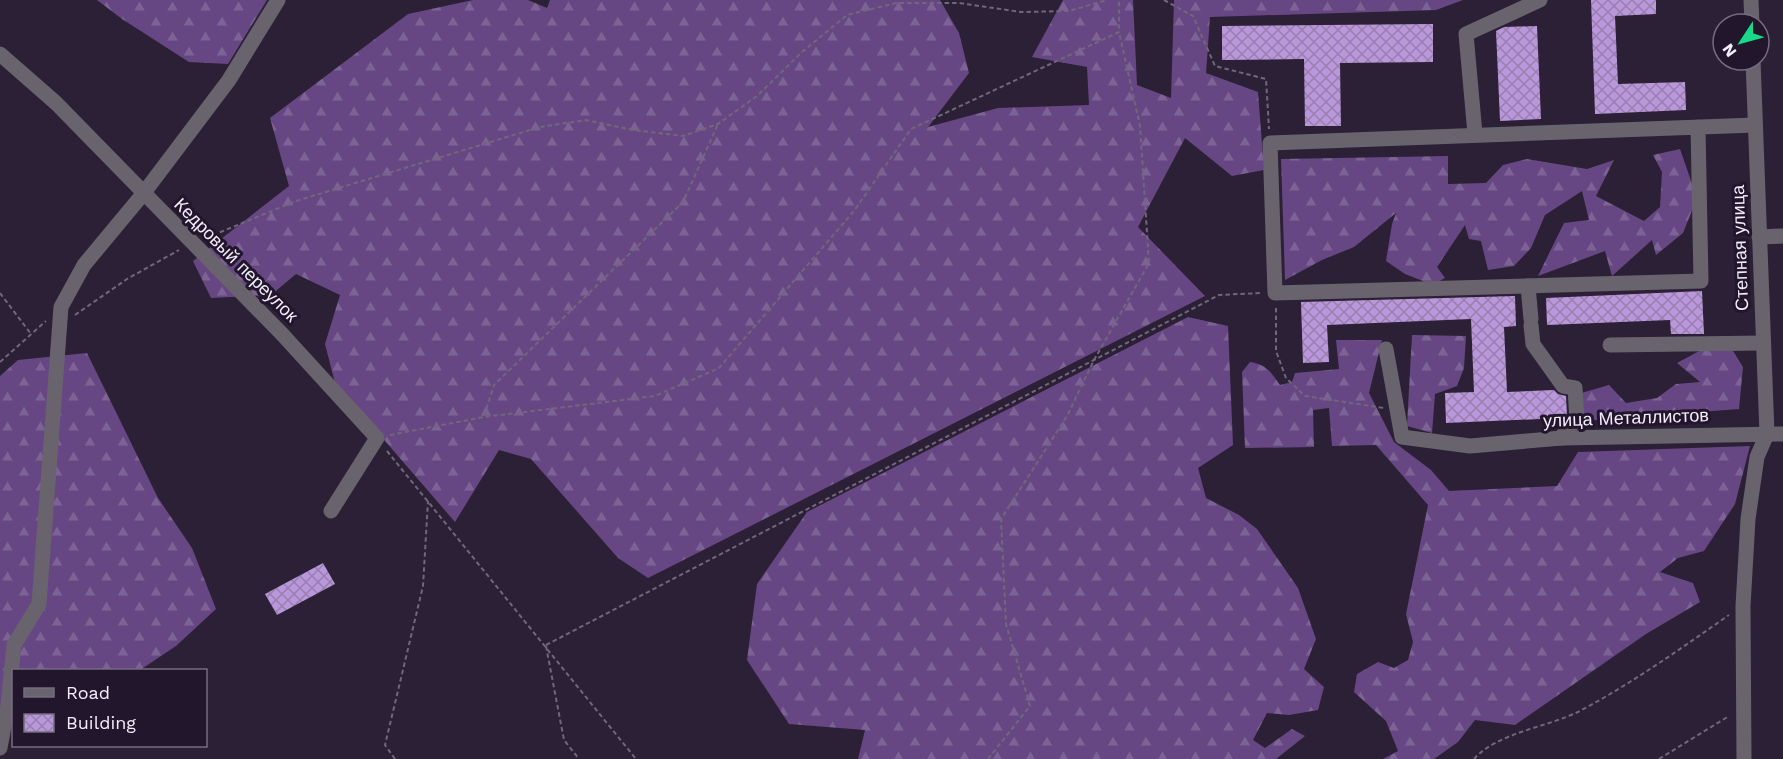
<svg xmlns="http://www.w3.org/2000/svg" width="1783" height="759" viewBox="0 0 1783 759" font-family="'Work Sans',sans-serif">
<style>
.forest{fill:url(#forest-firs)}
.building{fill:url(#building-cross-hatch)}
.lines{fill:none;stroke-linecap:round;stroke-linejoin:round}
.path{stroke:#71677a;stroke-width:2;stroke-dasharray:4.5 3;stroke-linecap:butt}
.minor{stroke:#69636e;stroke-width:15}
.labels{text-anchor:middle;stroke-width:6;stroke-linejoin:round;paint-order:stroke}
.street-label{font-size:18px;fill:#f4edfc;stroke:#21162b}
</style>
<defs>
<pattern id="forest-firs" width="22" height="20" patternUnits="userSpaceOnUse" patternTransform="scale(1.5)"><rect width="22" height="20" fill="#674783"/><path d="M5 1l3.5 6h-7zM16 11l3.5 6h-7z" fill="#7d6295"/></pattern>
<pattern id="building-cross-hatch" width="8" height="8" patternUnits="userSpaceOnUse" patternTransform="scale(1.5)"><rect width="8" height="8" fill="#ba97da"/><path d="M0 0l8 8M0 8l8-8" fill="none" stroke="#987faf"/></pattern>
</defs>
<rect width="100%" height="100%" fill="#2b2035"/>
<!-- forest -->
<g class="forest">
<path d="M97 0H267L228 64 189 62 122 19Z"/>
<path d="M473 0H528L547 8 550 0H940L959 33 969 73 928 127 998 108 1089 105 1087 67 1032 57 1063 0H1133L1137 85 1171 98 1174 0H1463L1436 10 1210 17 1206 73 1258 92 1264 170 1232 176 1185 138 1138 227 1205 296 648 578 618 558 531 459 499 450 455 522 335 383 325 344 340 295 296 274 271 295 211 298 193 261 289 186 270 118 408 14Z"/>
<path d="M1680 149 1697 198 1683 233 1656 255 1652 240 1612 276 1605 251 1538 276 1564 223 1589 220 1582 191 1545 215 1531 248 1514 266 1488 270 1481 241 1469 239 1465 225 1437 267 1445 278 1433 285 1405 274 1386 261 1392 224 1396 213 1354 247 1322 260 1285 280 1281 159 1448 156V184L1486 183 1503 165 1527 159 1587 169 1614 160 1596 196 1644 221 1660 207 1662 172 1653 155Z"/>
<path d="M1188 317 1228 326 1233 445 1198 468 1206 498 1239 515 1257 529 1298 588 1316 639 1304 669 1324 687 1318 710 1289 715 1267 713 1253 740 1265 748 1292 729 1305 736 1276 759H858L865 730 789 724 747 660 757 584 807 512Z"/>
<path d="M1412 335 1466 336 1464 368 1457 386 1435 394 1432 433 1407 426Z"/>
<path d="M1336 340H1382L1369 393 1394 442 1431 470 1449 491 1557 486 1578 452 1750 446 1735 504 1704 551 1678 558 1660 572 1693 583 1700 602 1646 634 1515 725 1475 720 1458 742 1434 759H1383L1398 751 1386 721 1354 692 1357 674 1378 662 1394 668 1408 660 1413 642 1406 614 1428 505 1376 445 1332 446 1329 408 1313 410 1314 447 1245 448 1242 372 1250 362C1267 365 1270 371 1280 385L1292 382 1295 373 1339 369Z"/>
<path d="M1703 349 1733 351 1743 367 1739 409 1582 421 1578 394 1609 385 1626 403 1657 398 1676 384 1700 382 1677 363Z"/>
<path d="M87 353 158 498 192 548 216 609 176 646 140 670H14L0 719V376L18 360Z"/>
</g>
<!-- building -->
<g class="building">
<path d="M1591 0H1656V14L1615 16 1618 84 1685 82 1686 110 1595 114Z"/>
<path d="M1433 24V62L1340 63 1341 126H1305L1304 59 1222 60V26Z"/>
<path d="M1537 26 1541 119 1500 121 1496 31 1504 27Z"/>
<path d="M1702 291 1704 334H1671L1670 320 1547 325 1546 298Z"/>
<path d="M1515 296 1516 326 1504 327 1507 392 1554 390 1558 394 1566 396 1567 416 1563 418 1446 423 1445 393 1474 392 1471 319 1327 325 1329 362 1303 363 1301 302Z"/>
<path d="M323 563 335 584 277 615 265 594Z"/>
</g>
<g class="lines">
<!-- path -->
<g class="path">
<path d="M1164 0 1193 16 1215 66 1266 79 1269 129"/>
<path d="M206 238 296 201 540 127 586 120 633 130 683 136 718 124 757 96 802 52 847 15 896 3H959L1021 12 1069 11 1107 0"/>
<path d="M0 293 31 334"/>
<path d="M1276 308V351L1286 378 1305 396 1384 408"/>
<path d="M75 315 127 279 179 250"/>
<path d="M0 362 46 321"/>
<path d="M484 416 494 385 683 202 718 124"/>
<path d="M390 435 484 417 655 396 719 368 854 211 911 129 1119 32V0"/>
<path d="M387 451 636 759"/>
<path d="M546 645 1219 295 1261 293"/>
<path d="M546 646 564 740 579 759"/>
<path d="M395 759 385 745 423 586 428 501"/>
<path d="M988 759 1030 706 1006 624 1001 519 1067 416 1094 360 1149 263 1140 126 1119 32"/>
<path d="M1474 759C1497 733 1547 727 1578 712 1631 684 1680 649 1729 615"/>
<path d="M1659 759 1729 716"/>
</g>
<!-- minor -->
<g class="minor">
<path d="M1751 0 1752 24"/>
<path d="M0 54 56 103 282 334 377 438 331 511"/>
<path d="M1698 127 1701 281 1275 293 1270 143C1432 136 1594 130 1755 125"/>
<path d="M1475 134 1466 34 1540 0"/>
<path d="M1759 237 1783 236"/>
<path d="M1528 286 1531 319"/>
<path d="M1531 325 1533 344 1563 386 1575 388 1577 421 1567 427 1562 438"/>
<path d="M1610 345 1763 343"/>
<path d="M1386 349 1402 437 1470 446 1562 438 1783 434"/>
<path d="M0 748 8 705 14 645 39 604 61 307 84 265 143 194 229 80 278 0"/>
<path d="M1744 759 1743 606 1748 519 1757 457 1767 434 1753 60"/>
</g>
</g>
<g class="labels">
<!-- street labels -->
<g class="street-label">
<text transform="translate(1740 248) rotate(-92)" y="6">Степная улица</text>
<text transform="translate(236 260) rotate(45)" y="6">Кедровый переулок</text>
<text transform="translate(1626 418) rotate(-2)" y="6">улица Металлистов</text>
</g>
</g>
<!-- legend -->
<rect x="12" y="669" width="195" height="78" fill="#21162b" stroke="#756c7f" stroke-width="1.5"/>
<rect x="24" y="688" width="30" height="9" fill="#69636e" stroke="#756c7f" stroke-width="1.5"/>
<text x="66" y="699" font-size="18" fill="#f4edfc">Road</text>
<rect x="24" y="714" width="30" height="18" fill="url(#building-cross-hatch)" stroke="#756c7f" stroke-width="1.5"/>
<text x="66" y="729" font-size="18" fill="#f4edfc">Building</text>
<!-- north arrow -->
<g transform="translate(1741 42) rotate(234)"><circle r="28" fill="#21162b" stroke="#756c7f" stroke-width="1.5"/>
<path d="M0-4.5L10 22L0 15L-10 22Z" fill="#19d989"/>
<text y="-9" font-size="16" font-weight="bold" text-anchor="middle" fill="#f4edfc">N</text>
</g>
</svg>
